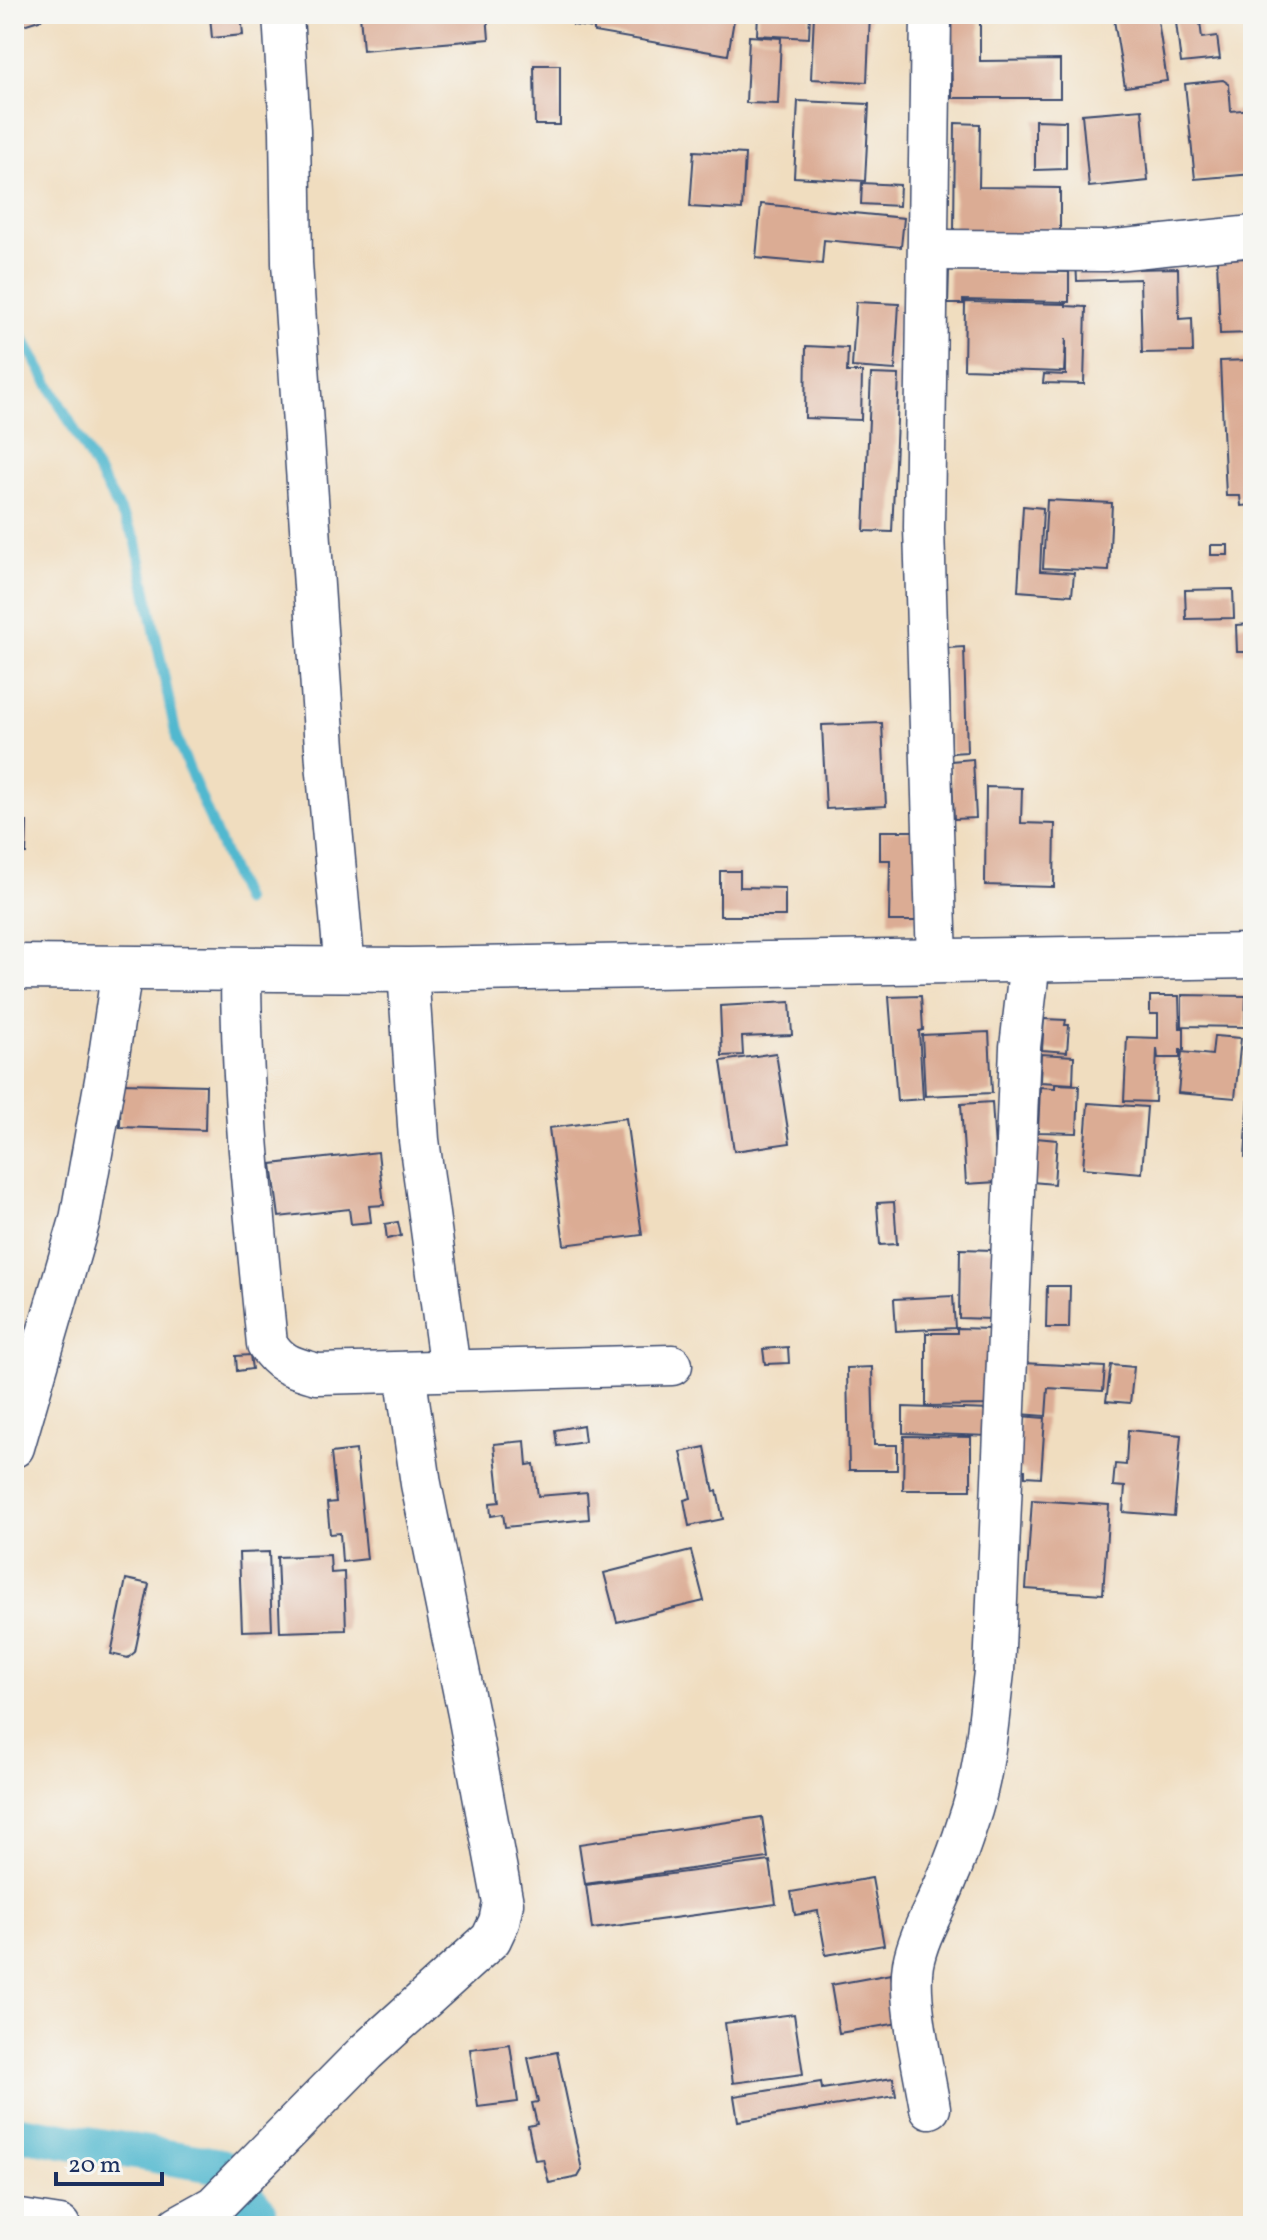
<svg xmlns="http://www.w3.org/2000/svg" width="1267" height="2240" viewBox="0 0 1267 2240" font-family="Vollkorn,serif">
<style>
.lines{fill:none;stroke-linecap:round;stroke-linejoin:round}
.stream{stroke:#51b8cf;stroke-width:11}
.canal{stroke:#51b8cf;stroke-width:36}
.building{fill:#dbac94}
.minor-casing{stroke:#3b496d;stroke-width:43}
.secondary-casing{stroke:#3b496d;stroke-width:47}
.minor{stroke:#fff;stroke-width:40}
.secondary{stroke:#fff;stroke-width:44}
</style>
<rect width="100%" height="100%" fill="#f6f6f2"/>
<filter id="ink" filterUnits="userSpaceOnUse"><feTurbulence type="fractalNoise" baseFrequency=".0125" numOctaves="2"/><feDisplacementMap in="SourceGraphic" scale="16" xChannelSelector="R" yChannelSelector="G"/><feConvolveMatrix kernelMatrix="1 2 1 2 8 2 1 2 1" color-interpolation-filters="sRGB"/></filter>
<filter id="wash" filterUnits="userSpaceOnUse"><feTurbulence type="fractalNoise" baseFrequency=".006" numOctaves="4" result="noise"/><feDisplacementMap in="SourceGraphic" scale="32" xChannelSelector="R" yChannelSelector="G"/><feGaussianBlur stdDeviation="1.8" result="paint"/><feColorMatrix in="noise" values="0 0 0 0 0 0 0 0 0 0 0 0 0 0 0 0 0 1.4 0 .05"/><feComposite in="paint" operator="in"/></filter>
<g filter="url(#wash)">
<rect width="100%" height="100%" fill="#f0ddbf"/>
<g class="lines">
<!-- stream -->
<path class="stream" d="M14 322 136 540 177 740 244 901"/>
<!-- canal -->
<path class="canal" d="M14 2132 221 2166 259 2212 254 2226"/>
</g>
<g id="blocks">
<!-- building -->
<g class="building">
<path d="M14 14H41L42 19 14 28Z"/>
<path d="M241 14 243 35 212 38 210 16Z"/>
<path d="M360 14H487L489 39 363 50Z"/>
<path d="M575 14H735L728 55 594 32V28L573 25Z"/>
<path d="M758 14H810L809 38 757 35Z"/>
<path d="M814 14 870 15 867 82 811 79Z"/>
<path d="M968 14 980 23V61L1060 60V98H952L951 21Z"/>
<path d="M1113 14H1157L1167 81 1125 87Z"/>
<path d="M1175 14H1199L1202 38 1217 36 1220 59 1181 63Z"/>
<path d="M749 36 781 38 778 104 746 103Z"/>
<path d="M534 65H560V125H535Z"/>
<path d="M1223 80 1229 84 1231 111 1253 109V174L1195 179 1185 84Z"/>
<path d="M798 101 869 104 865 181 794 177Z"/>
<path d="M1142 109 1148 181 1089 187 1082 114Z"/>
<path d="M1035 120 1066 121V169L1035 170Z"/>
<path d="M955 123 980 124 979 187 1060 188V235L954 234Z"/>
<path d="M694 151 745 154 742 210 690 207Z"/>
<path d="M862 183 900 185 899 206 861 204Z"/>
<path d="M761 204 904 218 901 247 824 240 822 264 756 258Z"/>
<path d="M1139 258V269L1178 268 1179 319 1192 318 1193 352 1142 353 1140 279 1077 281 1076 260Z"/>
<path d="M1253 258V333L1220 334 1217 259Z"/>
<path d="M949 270 1069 272V302L963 300V304H948Z"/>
<path d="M856 302 899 304 895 370 852 367Z"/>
<path d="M965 302 1066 304V306L1086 307 1084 384 1043 383 1044 374 1066 375V338L1064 372 964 369Z"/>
<path d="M806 346 848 348 847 372H862L861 420 805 418Z"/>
<path d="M1250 360 1253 422V505L1241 506 1240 496H1226L1220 361Z"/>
<path d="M871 374 899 375 892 532 864 531Z"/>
<path d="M1047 500 1112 503 1109 571 1043 568Z"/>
<path d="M1023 506 1043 508 1040 571 1074 573 1072 595 1018 591Z"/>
<rect x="1211" y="545" width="17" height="10"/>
<path d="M1233 589 1234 618 1186 619 1185 590Z"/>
<path d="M1253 624V652H1237L1236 625Z"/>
<path d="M964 647 967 752 951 753 948 648Z"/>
<path d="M882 723 886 806 826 809 822 725Z"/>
<path d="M973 759 976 818 954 819 951 761Z"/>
<path d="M986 787 1022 788 1021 823 1055 824 1054 887 985 885Z"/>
<path d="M14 822H27L26 854H14Z"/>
<path d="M880 831H917L916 921H889L890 860H880Z"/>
<path d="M720 871H740V887L785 888V916H720Z"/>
<path d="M1182 995 1246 996 1245 1027 1182 1026Z"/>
<path d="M921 996 923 1030 919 1031 923 1099 897 1101 889 997Z"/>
<path d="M1150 996H1179L1180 1028H1184V1050H1180V1058H1158L1157 1048 1155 1102 1124 1101 1127 1037 1158 1038V1014H1150Z"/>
<path d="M790 1002 792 1035 742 1037 743 1055 722 1056 720 1006Z"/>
<path d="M1044 1019 1066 1020 1065 1025H1069L1067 1052 1042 1050Z"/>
<path d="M989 1032 992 1093 925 1096 922 1035Z"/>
<path d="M1214 1036 1241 1038 1235 1098 1178 1093 1182 1052 1212 1055Z"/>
<path d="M776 1053 790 1143 734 1151 721 1061Z"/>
<path d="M1041 1054 1074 1056 1073 1084 1040 1082Z"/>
<path d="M121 1083 206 1085 205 1130 120 1127Z"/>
<path d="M1055 1084 1079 1085 1077 1133 1038 1132 1040 1087 1055 1088Z"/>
<path d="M1249 1095H1253V1158L1245 1157Z"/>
<path d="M992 1102 997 1182 966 1184 961 1104Z"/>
<path d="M1088 1103 1147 1107 1142 1173 1083 1168Z"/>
<path d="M626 1118 642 1235 564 1245 549 1128Z"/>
<path d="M1036 1138 1057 1140 1054 1184 1032 1182Z"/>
<path d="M378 1152 384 1205 369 1206 371 1222 351 1224 349 1209 279 1217 272 1164Z"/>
<path d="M894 1202 897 1244 880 1245 877 1203Z"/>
<path d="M398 1222 401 1236 387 1239 385 1224Z"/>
<path d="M960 1249 993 1250 992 1319 959 1318Z"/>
<path d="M1047 1286H1070L1069 1328H1046Z"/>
<path d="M953 1296 955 1328 896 1331 894 1299Z"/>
<path d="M957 1328 990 1329 989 1405 926 1406V1333H957Z"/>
<path d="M788 1347 789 1363 765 1364 763 1349Z"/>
<path d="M250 1355 252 1369 237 1371 236 1356Z"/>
<path d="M1022 1363 1105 1367 1103 1391 1048 1388 1046 1416 1020 1414Z"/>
<path d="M1111 1365 1134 1367 1130 1403 1106 1401Z"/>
<path d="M872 1367 874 1445H897V1470H849L847 1368Z"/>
<path d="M903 1407 991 1410V1436L903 1433Z"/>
<path d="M1020 1416 1045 1418 1041 1477 1025 1476V1470H1016Z"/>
<path d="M583 1425 585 1442 557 1446 555 1430Z"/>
<path d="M1128 1430 1181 1435 1174 1516 1123 1512 1125 1487 1113 1486 1115 1464 1126 1465Z"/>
<path d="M904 1436 971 1437V1490H903Z"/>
<path d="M525 1441 527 1465 534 1464 538 1496 587 1492 589 1519 505 1527 503 1514 491 1516 490 1503 500 1502 494 1444Z"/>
<path d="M705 1447 714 1492 717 1491 723 1519 689 1526 684 1500 691 1498 681 1452Z"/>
<path d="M356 1450 367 1559 342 1562 340 1533 330 1534 327 1503 336 1502 331 1453Z"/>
<path d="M1032 1500 1109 1505 1103 1594 1026 1589Z"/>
<path d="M691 1551 704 1601 617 1622 604 1573Z"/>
<path d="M269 1552 272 1630 242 1631 239 1553Z"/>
<path d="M330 1555 331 1573 344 1572 346 1630 280 1632 277 1557Z"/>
<path d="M126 1579 149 1584 135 1652 128 1658 111 1654Z"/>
<path d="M762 1817 768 1858 585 1884 579 1844Z"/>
<path d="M770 1861 776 1904 592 1929 586 1885Z"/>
<path d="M872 1878 884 1945 826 1955 818 1911 795 1915 791 1892Z"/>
<path d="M891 1974 899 2023 839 2033 831 1985Z"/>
<path d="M794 2014 803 2074 733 2083 725 2023Z"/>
<path d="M510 2044 518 2102 478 2107 470 2049Z"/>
<path d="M557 2052 582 2170 578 2177 549 2183 543 2159 535 2160 528 2126 537 2124 532 2103 538 2102 528 2058Z"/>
<path d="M893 2078 896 2096 738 2121 734 2096 821 2082 822 2089Z"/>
</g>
</g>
</g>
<g filter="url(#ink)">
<use href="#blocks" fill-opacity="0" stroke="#3b496d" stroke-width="2"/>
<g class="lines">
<defs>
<g id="minor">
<path d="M283 14 290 130 292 263 326 762 345 970"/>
<path d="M931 14 924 528 937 962"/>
<path d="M929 250 1105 251 1253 236"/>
<path d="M241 970C241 1095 255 1219 267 1344 281 1366 294 1367 317 1374L672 1365"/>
<path d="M408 970 419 1140 450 1370"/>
<path d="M14 1447 80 1220 107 1069 122 969"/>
<path d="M930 2108C924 2070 907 2001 913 1964 919 1933 936 1908 947 1879 955 1861 962 1841 968 1822 985 1774 988 1722 994 1672L1020 1047 1030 961"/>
<path d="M14 2219 60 2226"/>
<path d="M178 2226 214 2206 366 2052 491 1939 499 1922 503 1903 468 1714 421 1484 405 1372"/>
</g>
<path id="secondary" d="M14 967 408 970 1253 956"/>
</defs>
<!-- minor casing -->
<use href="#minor" class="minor-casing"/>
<!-- secondary casing -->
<use href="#secondary" class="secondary-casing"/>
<!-- minor -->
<use href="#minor" class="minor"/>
<!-- secondary -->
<use href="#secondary" class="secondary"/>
</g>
</g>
<!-- margin -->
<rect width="1267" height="2240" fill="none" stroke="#f6f6f2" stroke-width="48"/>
<!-- scale -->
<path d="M56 2172v12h106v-12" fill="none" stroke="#1b2f5e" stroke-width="4"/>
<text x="68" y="2172" font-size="24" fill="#1b2f5e" stroke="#f6f6f2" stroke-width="6" paint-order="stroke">20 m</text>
</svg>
